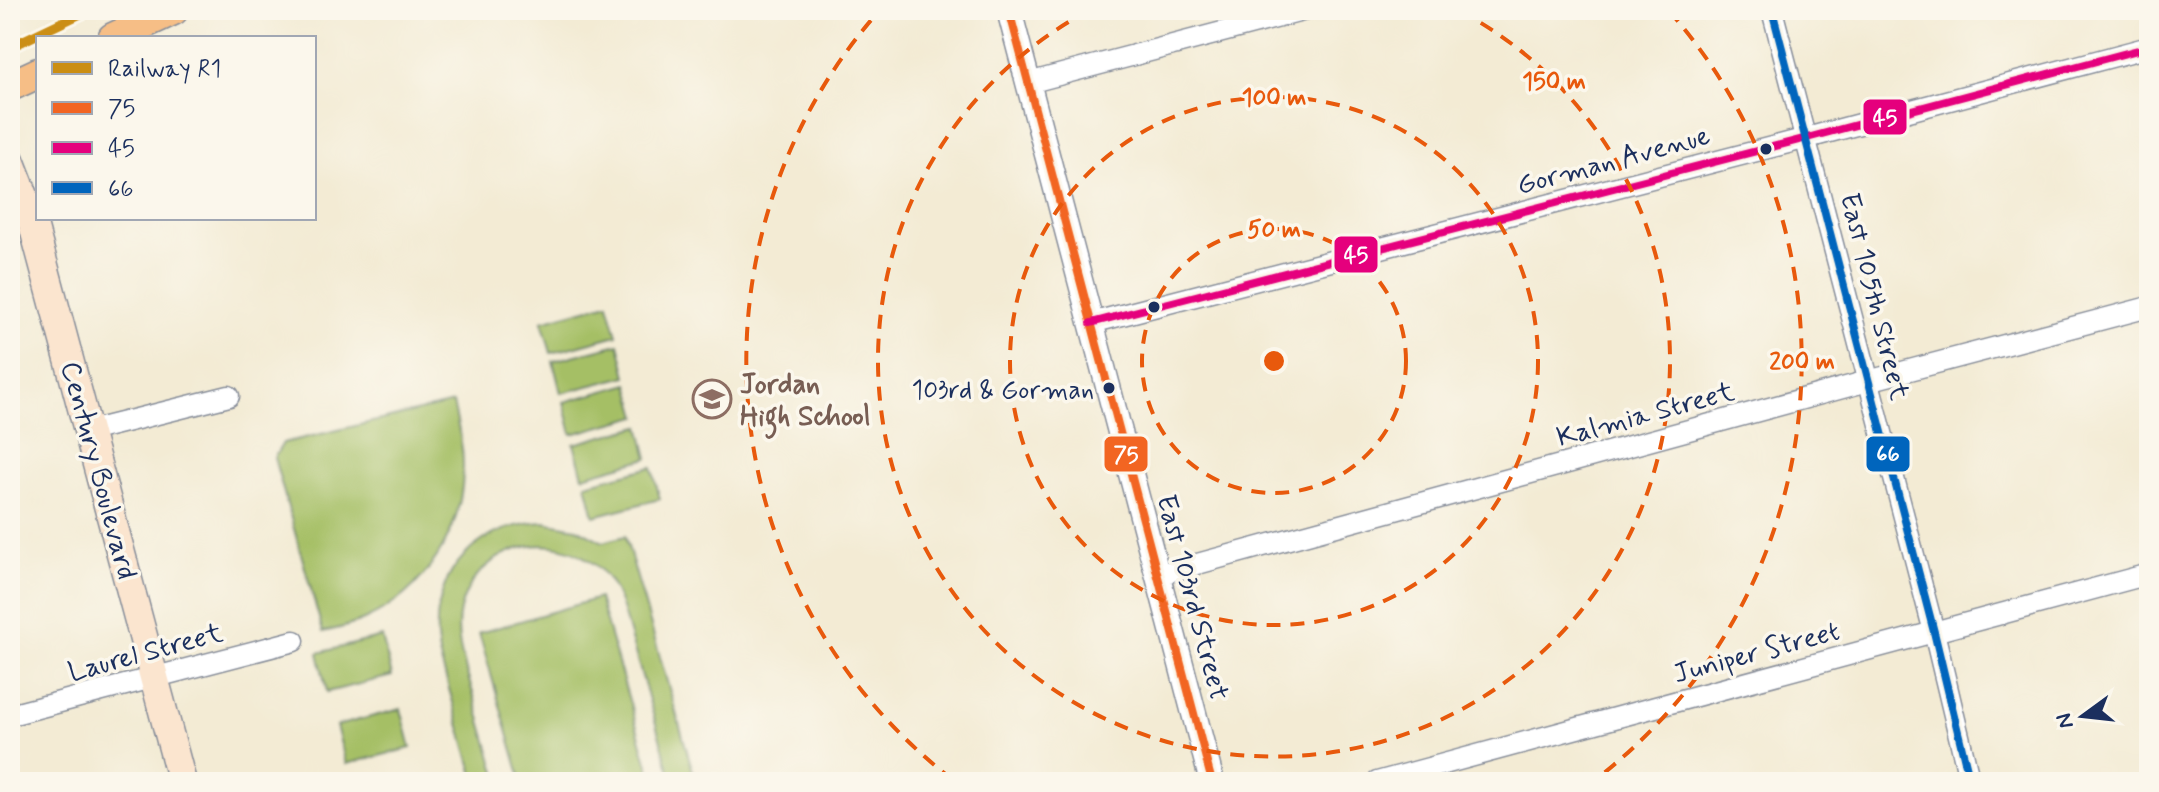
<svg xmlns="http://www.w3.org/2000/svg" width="2159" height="792" viewBox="0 0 2159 792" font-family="Mynerve,sans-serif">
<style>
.green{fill:#a5bf65;stroke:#607762;stroke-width:2}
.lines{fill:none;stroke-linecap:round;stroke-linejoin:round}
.minor-casing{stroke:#878d99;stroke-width:23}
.tertiary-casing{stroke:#878d99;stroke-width:27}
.secondary-casing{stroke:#878d99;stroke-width:31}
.primary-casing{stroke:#878d99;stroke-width:33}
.minor{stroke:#fff;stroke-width:20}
.tertiary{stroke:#fff;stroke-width:24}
.secondary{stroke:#fbe5cf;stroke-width:28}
.primary{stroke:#f6be86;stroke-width:30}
.bus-1-casing{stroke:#fbf7ec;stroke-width:14}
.bus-2-casing{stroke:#fbf7ec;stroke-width:14}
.bus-3-casing{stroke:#fbf7ec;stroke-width:14}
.bus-1{stroke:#f26522;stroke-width:8}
.bus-2{stroke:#e5007d;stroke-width:8}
.bus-3{stroke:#0065bd;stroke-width:8}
.rail-1-casing{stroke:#fbf7ec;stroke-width:16}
.rail-1{stroke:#cb8e13;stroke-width:10}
.ring{fill:none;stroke:#e8590c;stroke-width:4;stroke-dasharray:14 10}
.bus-dot{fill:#1b2f5e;stroke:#fbf7ec;stroke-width:3}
.labels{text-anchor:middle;stroke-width:7;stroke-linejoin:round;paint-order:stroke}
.bus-label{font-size:26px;fill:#1b2f5e;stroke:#fbf7ec;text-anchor:end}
.street-label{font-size:28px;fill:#1b2f5e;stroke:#fbf7ec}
.education-label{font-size:28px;font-weight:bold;fill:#785e54;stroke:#fbf7ec;text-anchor:start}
.centre{fill:#e8590c;stroke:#fbf7ec;stroke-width:4}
.ring-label{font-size:24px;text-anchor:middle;font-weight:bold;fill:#e8590c;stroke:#fbf7ec;stroke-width:7;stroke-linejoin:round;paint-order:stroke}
.line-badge{stroke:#fbf7ec;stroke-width:3}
.badge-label{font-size:22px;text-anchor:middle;font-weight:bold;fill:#fff}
</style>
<rect width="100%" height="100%" fill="#fbf7ec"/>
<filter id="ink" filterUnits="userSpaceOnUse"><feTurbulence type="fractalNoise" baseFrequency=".0125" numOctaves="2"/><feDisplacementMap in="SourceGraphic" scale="16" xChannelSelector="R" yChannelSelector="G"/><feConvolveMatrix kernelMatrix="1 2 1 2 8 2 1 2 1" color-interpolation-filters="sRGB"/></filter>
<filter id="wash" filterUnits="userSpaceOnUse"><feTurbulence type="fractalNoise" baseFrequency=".006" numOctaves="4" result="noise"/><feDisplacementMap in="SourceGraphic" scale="32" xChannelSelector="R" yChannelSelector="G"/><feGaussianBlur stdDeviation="1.8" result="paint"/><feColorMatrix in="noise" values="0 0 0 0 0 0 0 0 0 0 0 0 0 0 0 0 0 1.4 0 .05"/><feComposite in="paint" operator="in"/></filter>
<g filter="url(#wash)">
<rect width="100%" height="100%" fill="#f3ebd4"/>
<!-- green -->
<g class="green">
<path d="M608 303 617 335 551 353 542 321Z"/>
<path d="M619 344 627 376 561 393 553 361Z"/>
<path d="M629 384 638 416 572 434 564 402Z"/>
<path d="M453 403C457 423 463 443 463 463 465 530 425 593 364 620 351 626 337 629 323 632L274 458 283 443Z"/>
<path d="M640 426 648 458 583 476 574 444Z"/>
<path d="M652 467 660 499 594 516 586 484Z"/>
<path d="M544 522 577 528 603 542 625 536 696 782H673L621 605C614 587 606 572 590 561 542 526 473 553 460 610 453 640 467 671 475 700 483 727 491 755 499 782H476L440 658C424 583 468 526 544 522Z"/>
<path d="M599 598 653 782H522L479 633Z"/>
<path d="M382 637 392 676 327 692 318 653Z"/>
<path d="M401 709 411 748 346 764 336 726Z"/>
</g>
</g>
<g filter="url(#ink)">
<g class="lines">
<defs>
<g id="minor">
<path d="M1772 10 1934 632 1970 782"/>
<path d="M1028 83 1306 10"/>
<path d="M1091 323 1807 138 2149 47"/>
<path d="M89 431 229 396"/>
<path d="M1157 575 1868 381 2149 307"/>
<path d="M10 715 294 641"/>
<path d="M1377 782 2149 574"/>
</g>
<path id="tertiary" d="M1009 10 1212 782"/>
<path id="secondary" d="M10 160 28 206 182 782"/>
<g id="primary">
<path d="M113 38 173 10"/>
<path d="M10 86 38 73"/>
</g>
</defs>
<!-- minor casing -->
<use href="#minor" class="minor-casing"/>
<!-- tertiary casing -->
<use href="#tertiary" class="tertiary-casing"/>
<!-- secondary casing -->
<use href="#secondary" class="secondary-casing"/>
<!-- primary casing -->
<use href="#primary" class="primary-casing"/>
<!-- minor -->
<use href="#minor" class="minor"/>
<!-- tertiary -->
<use href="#tertiary" class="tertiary"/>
<!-- secondary -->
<use href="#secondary" class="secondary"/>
<!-- primary -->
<use href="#primary" class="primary"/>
<defs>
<path id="bus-1" d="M1009 10 1212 782"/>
<path id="bus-2" d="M1091 323 1807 138 2149 47"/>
<path id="bus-3" d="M1772 10 1934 632 1970 782"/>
</defs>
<!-- bus-1 casing -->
<use href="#bus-1" class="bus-1-casing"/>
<!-- bus-2 casing -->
<use href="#bus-2" class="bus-2-casing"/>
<!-- bus-3 casing -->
<use href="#bus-3" class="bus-3-casing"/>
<!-- bus-1 -->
<use href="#bus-1" class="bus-1"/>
<!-- bus-2 -->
<use href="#bus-2" class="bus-2"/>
<!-- bus-3 -->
<use href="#bus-3" class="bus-3"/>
<defs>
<path id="rail-1" d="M10 47 88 10"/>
</defs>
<!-- rail-1 casing -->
<use href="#rail-1" class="rail-1-casing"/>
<!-- rail-1 -->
<use href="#rail-1" class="rail-1"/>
</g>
</g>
<!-- distance rings -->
<g class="ring">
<circle cx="1274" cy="361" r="132"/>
<circle cx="1274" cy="361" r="264"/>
<path d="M1460 11A396 396 0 1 1 1088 11"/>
<path d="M953 780A528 528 0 0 1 879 11M1669 11A528 528 0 0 1 1595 780"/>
</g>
<!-- icons -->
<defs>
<symbol id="school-ring" viewBox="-11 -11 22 22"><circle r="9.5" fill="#fbf7ec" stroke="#8d6e63" stroke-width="1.5"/><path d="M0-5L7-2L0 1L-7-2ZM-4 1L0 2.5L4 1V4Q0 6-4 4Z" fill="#8d6e63"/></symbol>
</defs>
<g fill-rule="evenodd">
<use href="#school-ring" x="690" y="377" width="44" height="44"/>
</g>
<!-- markers -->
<g class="bus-dot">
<circle cx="1766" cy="149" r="7"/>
<circle cx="1154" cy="307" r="7"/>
<circle cx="1109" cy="388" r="7"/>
</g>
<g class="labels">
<!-- bus labels -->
<g class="bus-label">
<text x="1094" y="398">103rd &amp; Gorman</text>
</g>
<!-- street labels -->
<g class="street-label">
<text transform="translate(1613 159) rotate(-15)" y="10">Gorman Avenue</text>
<text transform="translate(1876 296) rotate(76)" y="10">East 105th Street</text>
<text transform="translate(1645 413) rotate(-15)" y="10">Kalmia Street</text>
<text transform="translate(100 470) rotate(75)" y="10">Century Boulevard</text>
<text transform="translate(1194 597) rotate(75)" y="10">East 103rd Street</text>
<text transform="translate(145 651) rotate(-15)" y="10">Laurel Street</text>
<text transform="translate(1756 651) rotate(-15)" y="10">Juniper Street</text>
</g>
<!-- education labels -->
<g class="education-label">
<text x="740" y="393">Jordan<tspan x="740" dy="32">High School</tspan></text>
</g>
</g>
<circle cx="1274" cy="361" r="12" class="centre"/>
<g class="ring-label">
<text x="1554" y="89">150 m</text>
<text x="1274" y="105">100 m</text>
<text x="1274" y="237">50 m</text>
<text x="1802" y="369">200 m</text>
</g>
<g class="line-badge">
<rect x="1862" y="98" width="46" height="38" rx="8" fill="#e5007d"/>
<rect x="1333" y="235" width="46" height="39" rx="8" fill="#e5007d"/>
<rect x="1865" y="435" width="46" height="38" rx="8" fill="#0065bd"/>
<rect x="1103" y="435" width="46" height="38" rx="8" fill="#f26522"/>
</g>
<g class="badge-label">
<text x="1885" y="125">45</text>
<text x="1356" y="262">45</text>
<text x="1888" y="461">66</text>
<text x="1126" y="462">75</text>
</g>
<!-- margin -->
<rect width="2159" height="792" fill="none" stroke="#fbf7ec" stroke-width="40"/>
<!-- legend -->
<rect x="36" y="36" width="280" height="184" fill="#fbf7ec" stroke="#a1a7b3" stroke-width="2"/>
<rect x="52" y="62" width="40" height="12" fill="#cb8e13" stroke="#a1a7b3" stroke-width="2"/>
<text x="108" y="76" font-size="24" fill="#1b2f5e">Railway R1</text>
<rect x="52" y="102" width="40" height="12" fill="#f26522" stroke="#a1a7b3" stroke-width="2"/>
<text x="108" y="116" font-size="24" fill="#1b2f5e">75</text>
<rect x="52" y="142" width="40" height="12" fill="#e5007d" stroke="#a1a7b3" stroke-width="2"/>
<text x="108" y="156" font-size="24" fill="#1b2f5e">45</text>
<rect x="52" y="182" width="40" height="12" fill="#0065bd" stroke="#a1a7b3" stroke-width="2"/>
<text x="108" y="196" font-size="24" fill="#1b2f5e">66</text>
<!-- north arrow -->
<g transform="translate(2083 716) rotate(255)" stroke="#fbf7ec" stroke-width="6" paint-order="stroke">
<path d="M0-6L14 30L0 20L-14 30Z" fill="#1b2f5e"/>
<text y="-12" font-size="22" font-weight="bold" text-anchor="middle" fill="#1b2f5e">N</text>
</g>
</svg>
